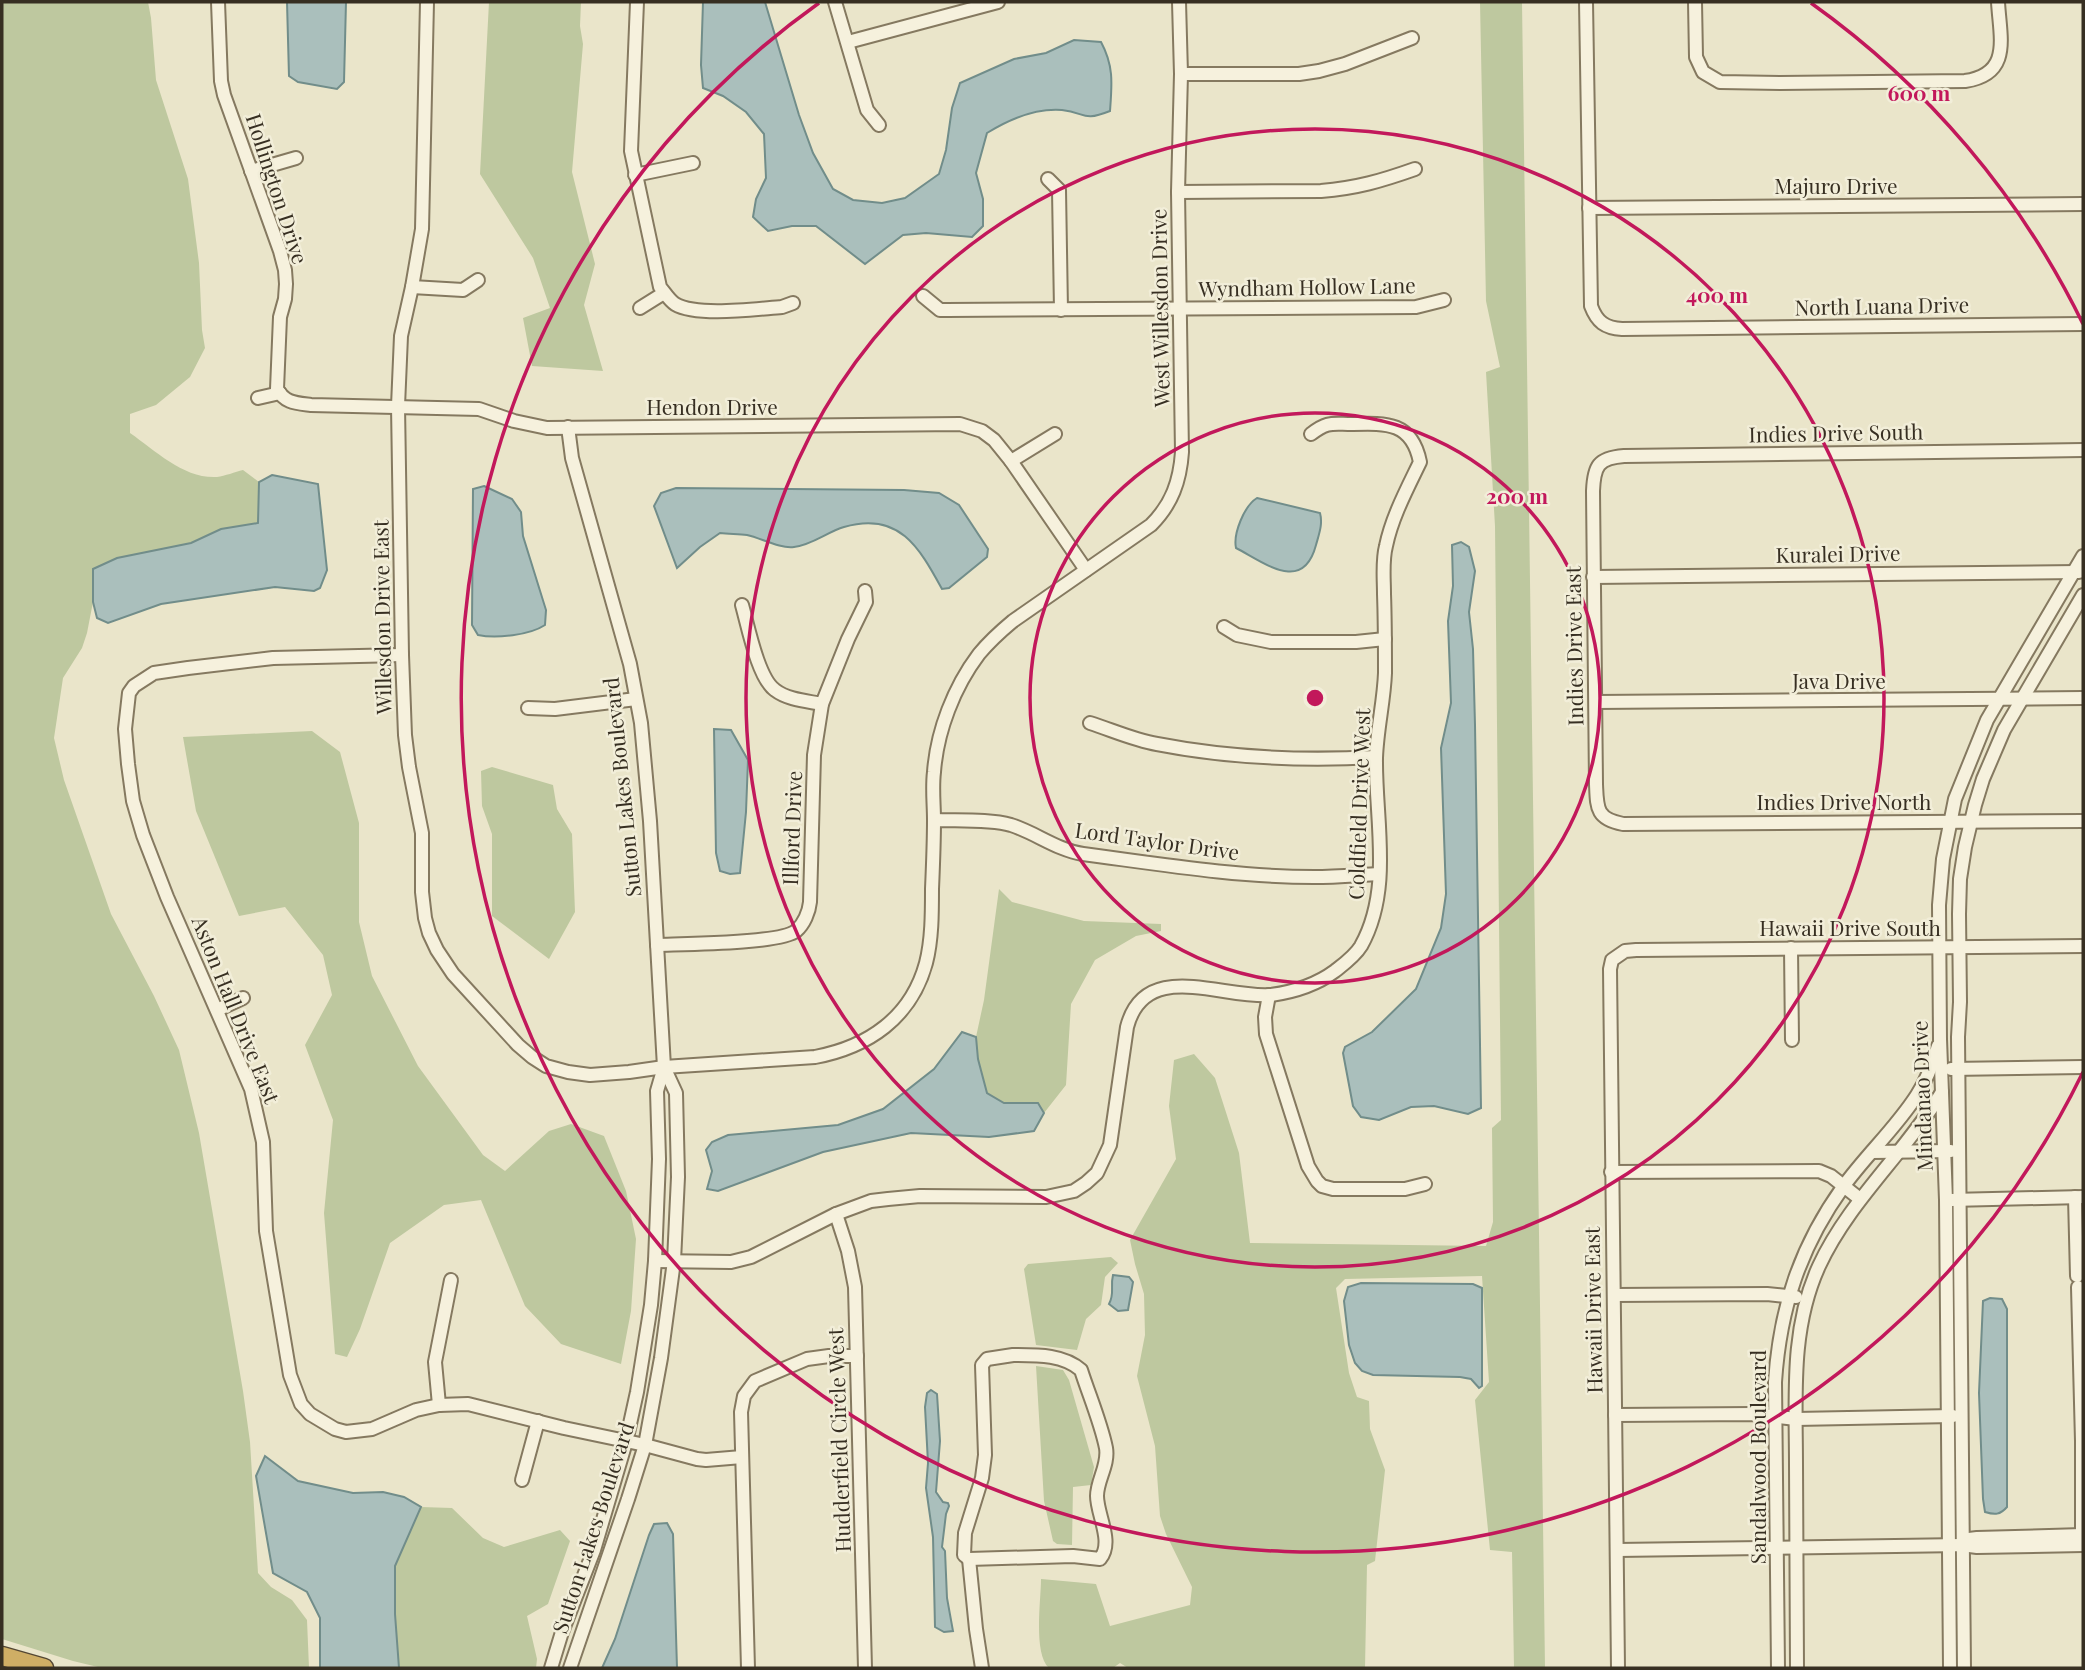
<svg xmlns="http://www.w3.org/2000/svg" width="2085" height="1670" viewBox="0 0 2085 1670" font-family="'Playfair Display',serif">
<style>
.green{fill:#bec89f}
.water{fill:#aabfbc;stroke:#718d8a;stroke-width:2}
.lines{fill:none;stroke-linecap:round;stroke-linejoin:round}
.minor-casing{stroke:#857960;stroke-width:16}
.highway-casing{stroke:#544734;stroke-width:21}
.minor{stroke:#f6f1dd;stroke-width:12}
.highway{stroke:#cfae65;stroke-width:18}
.ring{fill:none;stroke:#c2185b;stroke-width:3.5}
.labels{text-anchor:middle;stroke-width:5;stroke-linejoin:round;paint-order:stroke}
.street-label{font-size:21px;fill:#372f22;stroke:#f2eed9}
.centre{fill:#c2185b;stroke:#f2eed9;stroke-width:3.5}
.ring-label{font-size:21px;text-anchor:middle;font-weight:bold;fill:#c2185b;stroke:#f2eed9;stroke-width:5;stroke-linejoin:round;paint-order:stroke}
</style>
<rect width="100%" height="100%" fill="#eae5ca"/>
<!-- green -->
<g class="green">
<path d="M2 2H148L151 18 156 80 188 179 199 263 202 330 205 348 190 377 156 405 130 414V433C156 451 184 479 217 477 225 476 235 472 243 470L259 482 258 523 221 529 191 543 117 558 93 569V602L87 633 82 648 63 678 54 738 64 780 111 914 154 996 179 1050 199 1133 243 1391 250 1442 258 1573 271 1587 292 1600 307 1620 309 1668H102L73 1661 2 1639Z"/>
<path d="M489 2H581L580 26 583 44 572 172 595 264 584 305 603 371 532 366 523 318 550 308 533 258 480 174Z"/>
<path d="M1480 2H1522L1545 1668H1514L1512 1552 1490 1550 1475 1400 1489 1382 1482 1276 1345 1279 1336 1288 1349 1373 1357 1397 1369 1401 1370 1429 1385 1470 1375 1561 1367 1565 1365 1668H1128L1120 1663 1113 1668H1049C1033 1653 1041 1601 1041 1579L1096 1584 1110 1626 1190 1605 1192 1587 1166 1534 1160 1516 1155 1446 1137 1376 1145 1335 1144 1294 1135 1264 1130 1240 1176 1159 1169 1106 1174 1060 1194 1054 1215 1078 1239 1153 1250 1243 1486 1246 1493 1222 1492 1128 1501 1120 1495 526 1486 372 1500 367 1486 301Z"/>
<path d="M312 731 340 752 359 823V922L372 976 418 1066 483 1155 505 1171 549 1131 571 1124 604 1136 626 1191 636 1239 631 1311 621 1364 561 1344 525 1306 481 1200 444 1205 390 1243 360 1329 347 1357 335 1354 324 1213 333 1120 305 1045 332 995 323 955 285 907 239 916 196 811 183 737Z"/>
<path d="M492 767 553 785 557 809 572 834 575 912 549 959 492 916V834L482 806 481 771Z"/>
<path d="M999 889 1012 902 1084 921 1161 924V931L1136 936 1095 960 1071 1004 1066 1085 1044 1113 1038 1103H1004L986 1093 978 1059 976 1037 984 1000Z"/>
<path d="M1111 1257 1118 1263 1105 1277 1101 1305 1086 1319 1077 1350 1036 1345 1024 1269 1028 1264Z"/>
<path d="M1036 1366 1063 1370 1069 1380 1094 1467 1091 1485 1073 1487 1072 1545 1057 1544 1053 1541 1044 1501Z"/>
<path d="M421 1507 452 1508 483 1538 504 1547 560 1530 570 1541 548 1604 527 1616 537 1659 536 1668H399L395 1614V1566Z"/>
</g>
<!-- water -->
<g class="water">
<path d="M287 2H346L344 82 337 89 298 82 289 76Z"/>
<path d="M703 2H765L799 115 813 153 833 189 853 200 882 203 905 198 939 174 946 150 952 108 960 83 1014 59 1046 53 1074 40 1101 42C1114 66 1112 84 1110 111 1082 122 1087 113 1062 110 1036 108 1008 120 987 133L976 173 983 199V226L972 237 926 233 903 235 865 264 816 226H792L768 231 753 217 756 199 766 178 764 134 746 112 723 96 703 88 701 65Z"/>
<path d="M272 475 318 484 327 570 320 588 314 591 275 587 161 604 108 623 97 618 93 602V569L117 558 191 543 221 529 258 523 259 482Z"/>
<path d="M484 486 512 499 521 512 523 536 546 610 545 625C530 635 496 639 478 635L472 625 473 489Z"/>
<path d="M676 488 904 490 939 493 959 505 988 549 987 557 949 588 942 589C919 547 899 511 844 527 827 532 812 545 794 547 780 549 761 538 747 535 738 534 729 534 720 533L700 547 677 568 654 506 661 493Z"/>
<path d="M1257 498 1320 513C1323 524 1319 534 1316 545 1303 594 1265 563 1236 548 1233 534 1244 506 1257 498Z"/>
<path d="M1461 542 1469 547 1475 571 1469 612 1473 649 1475 725 1481 1108 1468 1114 1434 1106 1411 1107 1379 1120 1361 1117 1353 1106 1343 1053 1345 1047 1372 1032 1416 989 1441 928 1446 894 1441 748 1451 703 1448 621 1453 586 1452 545Z"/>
<path d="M714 729 731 730 748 760 746 812 740 873 730 874 720 871 716 853Z"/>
<path d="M962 1032 976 1037 978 1059 987 1093 1004 1103H1038L1044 1113 1034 1131 989 1137 911 1133 823 1152 718 1191 707 1189 712 1171 706 1150 712 1142 728 1135 838 1125 883 1109 934 1069Z"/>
<path d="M1113 1275 1129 1277 1133 1282 1128 1310 1118 1311 1109 1304C1115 1293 1110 1287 1113 1275Z"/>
<path d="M1361 1283 1473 1284 1482 1288V1386L1479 1388 1471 1379 1460 1377 1373 1375 1362 1371 1355 1363 1349 1345 1344 1301 1348 1287Z"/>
<path d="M1990 1298 2002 1299 2007 1309V1507C2000 1515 1995 1515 1985 1512L1983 1499 1979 1393 1983 1301Z"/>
<path d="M931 1390 937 1394 940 1441 936 1492 943 1502 948 1503 949 1506 946 1514 942 1547 945 1551 947 1598 953 1631 944 1632 935 1627 933 1537 926 1488 928 1463 925 1407 927 1393Z"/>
<path d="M265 1456 298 1481 353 1493 383 1492 404 1497 421 1507 395 1566V1614L399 1668H320V1618L307 1592 273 1573 256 1476Z"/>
<path d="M667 1523 673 1534 677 1668H602L615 1639 649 1535 654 1524Z"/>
</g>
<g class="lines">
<defs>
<g id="minor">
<path d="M218 2 221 81 224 95 280 251 285 270 286 284 285 299 280 317 277 389C285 403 295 403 311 405L479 409 514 421 547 428 960 424 982 431 994 440 1011 461 1086 570"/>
<path d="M427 2 422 229 412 287 401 336 398 406 402 655 405 735 409 767 422 833V892L425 918 429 933 437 950 453 974 518 1045 532 1057 546 1066 568 1072 590 1075 629 1072 664 1067 815 1057C868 1047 911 1018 926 963 932 940 932 913 932 889 933 866 934 843 934 820 934 804 932 788 934 772 937 731 954 687 979 654 989 642 1001 631 1013 621L1151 525C1172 504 1180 481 1182 452L1178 192 1181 74 1179 2"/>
<path d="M637 2 631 151 660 287C665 293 669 300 675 304 697 317 755 309 782 307L793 303"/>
<path d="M835 2 867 110 879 125"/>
<path d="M1586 2 1591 306C1597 322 1605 328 1622 329L2083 324"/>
<path d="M1695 2 1696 57 1703 72 1720 82 1780 83 1965 81C2012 74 2000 38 1998 2"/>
<path d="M848 42 998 2"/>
<path d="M1181 74H1299L1319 71 1345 64 1412 38"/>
<path d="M251 171 296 158"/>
<path d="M635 175 693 163"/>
<path d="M1048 179 1059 190 1061 310"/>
<path d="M1178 192 1321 191C1357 188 1381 181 1415 169"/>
<path d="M1589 208 2083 204"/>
<path d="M412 287 463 290 478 280"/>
<path d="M923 296 940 310H947L1416 307 1444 300"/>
<path d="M640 308 664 293"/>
<path d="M258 398 280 393"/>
<path d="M2083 450 1624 456C1598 458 1594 466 1593 491L1596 784C1597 808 1596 819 1623 824L2083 821"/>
<path d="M1011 461 1055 434"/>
<path d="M1593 577 2079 572"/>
<path d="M742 605C748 626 758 678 775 690 788 700 807 701 822 704"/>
<path d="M1224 627 1237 635 1271 642H1356L1385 639"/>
<path d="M402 655 273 658 188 668 154 673 134 686 129 693 125 729 128 764 133 801 143 835 167 897 251 1089 263 1142 266 1231 290 1375 301 1404 310 1414 335 1429 346 1432 372 1429 416 1410 439 1405 468 1404 564 1428 645 1445 697 1459 706 1460 742 1457"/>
<path d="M1596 702 2083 698"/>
<path d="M528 708 555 709 636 699"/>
<path d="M1090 723C1112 730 1134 740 1157 744 1229 758 1303 761 1376 757"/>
<path d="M934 820C958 821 989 819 1011 825 1036 833 1057 850 1083 854 1159 864 1237 877 1314 877 1336 877 1358 875 1379 874"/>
<path d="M657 945C682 944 779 944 796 931 804 924 809 912 810 902L814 755 822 704 848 639 866 602 865 591"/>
<path d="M1791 948 1792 1040"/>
<path d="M1269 995 1265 1017 1266 1034 1308 1166 1317 1181 1322 1186 1333 1189H1405L1425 1184"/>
<path d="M217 1010 243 998"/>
<path d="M1951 1069 2083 1067"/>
<path d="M1872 1152 1951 1151"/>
<path d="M1611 1172 1819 1171 1831 1176 1860 1199"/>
<path d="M2075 1197 2077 1276"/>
<path d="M1951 1200 2083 1197"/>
<path d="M836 1214 848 1251 855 1287 865 1668"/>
<path d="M655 1261 731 1262 751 1257 836 1214 871 1201 888 1199 920 1196 1046 1197 1074 1191 1086 1183 1097 1173 1110 1145 1127 1027C1145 958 1222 999 1271 995 1293 992 1316 985 1335 971 1344 964 1355 956 1361 946 1393 889 1375 819 1376 758 1377 729 1384 701 1385 673 1385 647 1385 620 1384 594 1384 578 1382 561 1386 546 1392 517 1407 489 1420 462 1412 422 1387 423 1352 424 1332 424 1328 421 1311 434"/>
<path d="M2078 1287 2082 1441V1535"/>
<path d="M1614 1295 1767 1294 1796 1297"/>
<path d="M1013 1355C1036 1355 1063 1354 1081 1370 1089 1395 1101 1423 1106 1448 1109 1465 1097 1480 1097 1496 1097 1515 1114 1542 1100 1559L1073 1556 969 1559 964 1555 965 1533 982 1478 985 1455 982 1365 987 1359Z"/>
<path d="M439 1405 435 1362 451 1280"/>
<path d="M1615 1415 1754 1414 1796 1419 1953 1416"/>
<path d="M522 1480 538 1421"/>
<path d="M1962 1545 1969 1539 1977 1538 2083 1535"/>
<path d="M1617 1550 1962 1545 1977 1547 2083 1545"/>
<path d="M969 1559 976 1629 982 1668"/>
<path d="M551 1668 562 1632 594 1550 626 1442 637 1392 651 1305 655 1261 659 1159 657 1091 664 1067 650 821 641 723 630 664 572 458 568 427"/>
<path d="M570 1668 628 1499 645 1445 661 1358 674 1261 678 1177 676 1093 664 1067"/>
<path d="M748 1668 741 1412 744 1396 755 1381 807 1359 829 1356H857"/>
<path d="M1618 1668 1610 969 1612 960 1625 951 1636 950 2083 946"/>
<path d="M1778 1668 1775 1382C1780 1308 1800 1247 1843 1187 1866 1155 1896 1128 1917 1095 1927 1080 1933 1063 1938 1046"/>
<path d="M1797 1668C1797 1601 1796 1533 1796 1465 1796 1398 1790 1329 1819 1266 1849 1201 1905 1153 1942 1092"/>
<path d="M1950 1668 1946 1200 1940 1039 1939 905 1943 859 1955 799 1987 720 2083 556"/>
<path d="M1964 1668 1958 1037 1960 1002 1959 914 1960 879 1965 847 1975 805 1983 779 2004 730 2083 595"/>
</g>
<path id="highway" d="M2 1656 44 1668"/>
</defs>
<!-- minor casing -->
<use href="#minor" class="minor-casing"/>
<!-- highway casing -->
<use href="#highway" class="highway-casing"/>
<!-- minor -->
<use href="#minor" class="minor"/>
<!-- highway -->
<use href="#highway" class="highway"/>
</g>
<!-- distance rings -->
<g class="ring">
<circle cx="1315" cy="698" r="285"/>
<circle cx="1315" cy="698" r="569"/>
<path d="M2083 1072A854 854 0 1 1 819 3M1811 3A854 854 0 0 1 2083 324"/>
</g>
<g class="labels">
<!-- street labels -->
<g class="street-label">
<text x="1836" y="194">Majuro Drive</text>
<text transform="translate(276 189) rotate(72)" y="7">Hollington Drive</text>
<text transform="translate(1307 288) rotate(-1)" y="7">Wyndham Hollow Lane</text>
<text transform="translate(1882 307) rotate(-1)" y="7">North Luana Drive</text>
<text transform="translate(1161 308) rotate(-91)" y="7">West Willesdon Drive</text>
<text x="712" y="415">Hendon Drive</text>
<text transform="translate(1836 434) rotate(-1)" y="7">Indies Drive South</text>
<text transform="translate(1838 555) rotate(-1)" y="7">Kuralei Drive</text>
<text transform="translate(383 617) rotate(-91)" y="7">Willesdon Drive East</text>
<text transform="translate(1575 646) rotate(-91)" y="7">Indies Drive East</text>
<text x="1839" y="689">Java Drive</text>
<text transform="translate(623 787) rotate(-96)" y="7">Sutton Lakes Boulevard</text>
<text x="1844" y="810">Indies Drive North</text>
<text transform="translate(1360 804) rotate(-88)" y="7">Coldfield Drive West</text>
<text transform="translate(793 828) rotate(-88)" y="7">Illford Drive</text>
<text transform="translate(1157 842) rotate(8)" y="7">Lord Taylor Drive</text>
<text x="1850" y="936">Hawaii Drive South</text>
<text transform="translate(235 1010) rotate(68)" y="7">Aston Hall Drive East</text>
<text transform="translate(1923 1096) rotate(-92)" y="7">Mindanao Drive</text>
<text transform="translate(1594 1310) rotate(-91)" y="7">Hawaii Drive East</text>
<text transform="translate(840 1440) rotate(-92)" y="7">Hudderfield Circle West</text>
<text transform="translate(1759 1457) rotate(-90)" y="7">Sandalwood Boulevard</text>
<text transform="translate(594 1528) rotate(-72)" y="7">Sutton Lakes Boulevard</text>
</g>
</g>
<circle cx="1315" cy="698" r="10" class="centre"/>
<g class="ring-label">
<text x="1919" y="101">600 m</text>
<text x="1717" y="303">400 m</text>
<text x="1517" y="504">200 m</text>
</g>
<!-- border -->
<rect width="2085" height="1670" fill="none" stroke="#372f22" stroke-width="7"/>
</svg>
